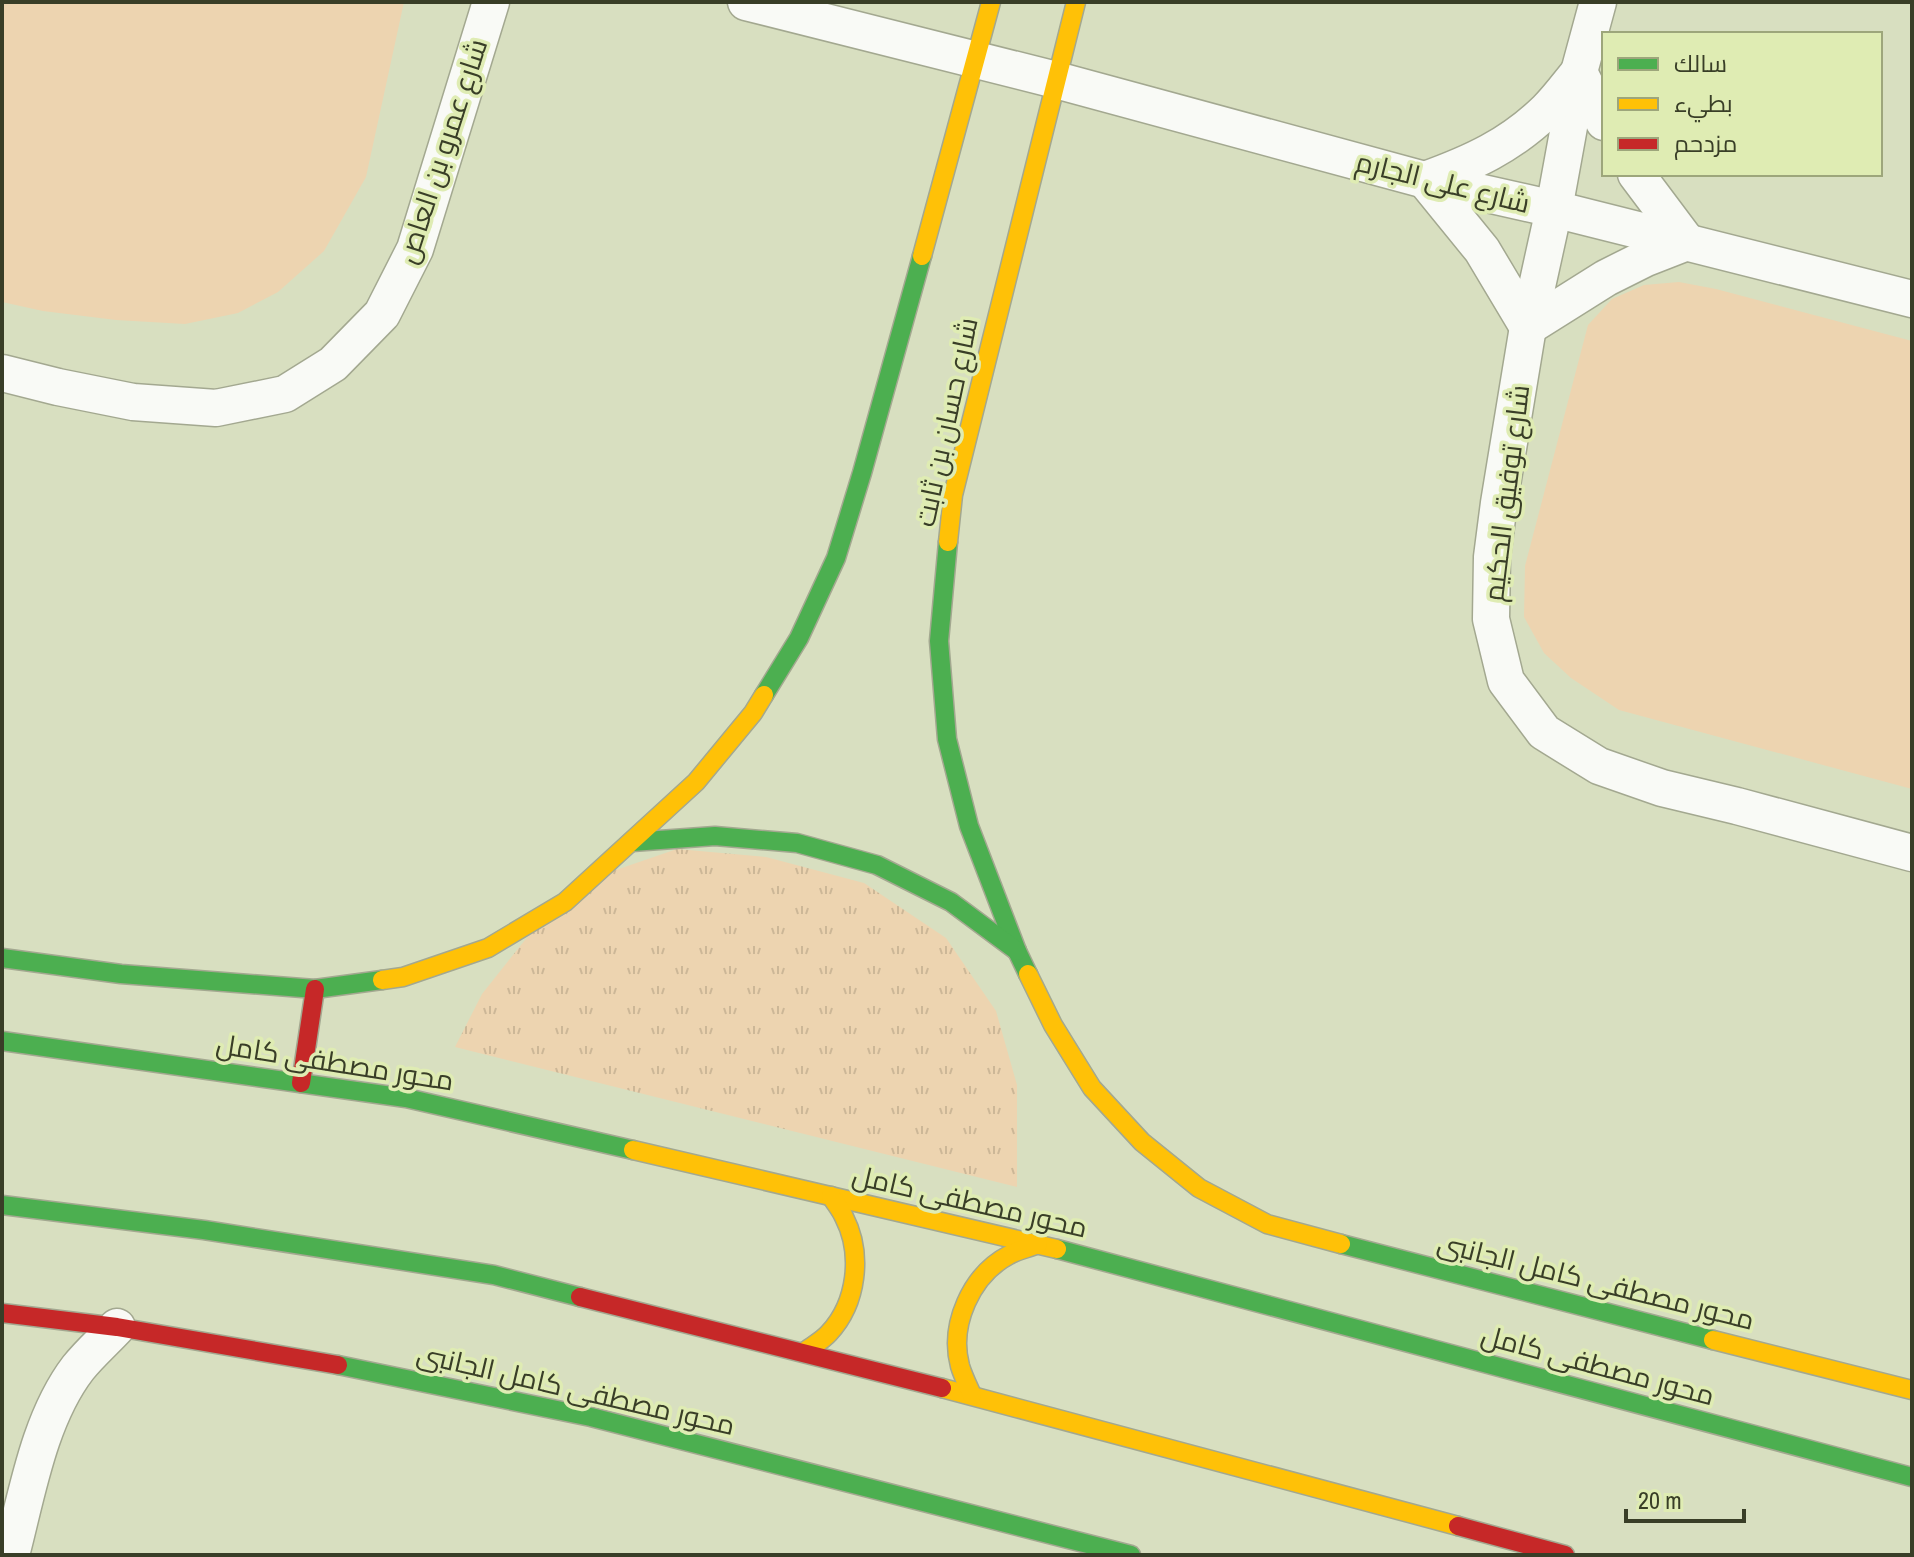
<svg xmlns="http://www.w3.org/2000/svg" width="1914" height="1557" viewBox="0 0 1914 1557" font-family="'Archivo Narrow',Cairo,sans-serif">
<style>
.grass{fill:url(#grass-tufts)}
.park{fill:#edd4b0}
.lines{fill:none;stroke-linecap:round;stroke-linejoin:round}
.street-casing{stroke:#a3a890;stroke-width:39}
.fast-casing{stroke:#a3a890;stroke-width:21}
.slow-casing{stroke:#a3a890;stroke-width:21}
.jam-casing{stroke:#a3a890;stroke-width:21}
.street{stroke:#f9faf6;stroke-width:36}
.fast{stroke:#4caf50;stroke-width:18}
.slow{stroke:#ffc107;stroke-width:18}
.jam{stroke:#c62828;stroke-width:18}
.labels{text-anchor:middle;stroke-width:7;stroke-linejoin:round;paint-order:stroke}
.street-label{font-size:28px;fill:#393e27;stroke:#dfecb3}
</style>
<defs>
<pattern id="grass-tufts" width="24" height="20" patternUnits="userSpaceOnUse" patternTransform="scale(2)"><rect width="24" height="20" fill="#edd4b0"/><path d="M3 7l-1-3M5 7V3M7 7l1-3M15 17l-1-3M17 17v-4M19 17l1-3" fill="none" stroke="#ccb797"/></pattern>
</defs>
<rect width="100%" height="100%" fill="#d8dfc0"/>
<!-- grass -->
<path class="grass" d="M677 849 766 857 864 883 946 938 996 1011 1017 1085V1187L455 1047 482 994 533 930 610 872Z"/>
<!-- park -->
<g class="park">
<path d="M2 2H404L366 177 324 251 278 292 238 313 185 324 116 320 43 311 2 302Z"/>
<path d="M1679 282 1716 289 1912 341V789L1619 710 1571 678 1544 653 1524 617 1525 566 1588 325 1612 299 1644 285Z"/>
</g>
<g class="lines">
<defs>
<g id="street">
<path d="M746 2 1056 80 1425 180 1554 209 1912 299"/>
<path d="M1598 2 1579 72 1554 209 1528 327 1499 503 1492 557 1491 619 1506 681 1544 732 1599 766 1662 788 1737 806 1912 853"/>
<path d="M1604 122 1579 72C1569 84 1559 98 1547 110 1510 146 1472 163 1425 180L1482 250 1528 327 1606 278 1646 258 1687 242 1636 174"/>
<path d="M2 373 58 387 133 402 216 408 285 394 333 364 382 314 415 249 491 2"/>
<path d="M11 1555C27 1494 39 1419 78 1368 90 1353 104 1341 117 1327"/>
</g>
<g id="fast">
<path d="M948 542 939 641 947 739 969 826 1017 951 1028 974"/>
<path d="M764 695 799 638 836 558 862 473 922 256"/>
<path d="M632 842 715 836 797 843 877 865 951 902 1017 951"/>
<path d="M2 958 121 974 315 989 382 980"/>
<path d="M2 1041 406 1098 633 1150"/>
<path d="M2 1205 204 1230 494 1275 580 1297"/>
<path d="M1341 1244 1713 1340"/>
<path d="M1057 1249 1912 1477"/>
<path d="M338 1365 591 1417 1131 1555"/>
</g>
<g id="slow">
<path d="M922 256 991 2"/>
<path d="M948 542 953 495 1076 2"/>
<path d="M1028 974 1053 1025 1092 1088 1142 1142 1199 1188 1267 1224 1341 1244"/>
<path d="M382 980 403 977 488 948 565 902 696 782 753 713 764 695"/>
<path d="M633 1150 1057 1249"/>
<path d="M1713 1340 1912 1390"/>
<path d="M804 1352C812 1346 822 1341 829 1333 857 1303 863 1254 844 1217 841 1210 835 1203 831 1196"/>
<path d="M942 1388 1458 1526"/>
<path d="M972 1395C968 1386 963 1376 960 1366 949 1325 971 1275 1009 1255 1018 1250 1029 1248 1038 1244"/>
</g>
<g id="jam">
<path d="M301 1083 315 989"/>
<path d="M580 1297 942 1388"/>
<path d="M2 1313 117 1327 338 1365"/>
<path d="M1458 1526 1565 1555"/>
</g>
</defs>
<!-- street casing -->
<use href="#street" class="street-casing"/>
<!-- fast casing -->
<use href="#fast" class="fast-casing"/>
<!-- slow casing -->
<use href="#slow" class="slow-casing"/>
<!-- jam casing -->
<use href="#jam" class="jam-casing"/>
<!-- street -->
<use href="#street" class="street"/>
<!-- fast -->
<use href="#fast" class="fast"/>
<!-- slow -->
<use href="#slow" class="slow"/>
<!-- jam -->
<use href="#jam" class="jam"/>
</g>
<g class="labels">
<!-- street labels -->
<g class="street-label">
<text transform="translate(442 151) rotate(-72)" y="10">شارع عمرو بن العاص</text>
<text transform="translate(1443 182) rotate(14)" y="10">شارع على الجارم</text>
<text transform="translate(946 422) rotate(-78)" y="10">شارع حسان بن ثابت</text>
<text transform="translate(1506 493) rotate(-83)" y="10">شارع توفيق الحكيم</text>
<text transform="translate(335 1062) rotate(9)" y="10">محور مصطفى كامل</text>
<text transform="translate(970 1201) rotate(13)" y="10">محور مصطفى كامل</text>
<text transform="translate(1596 1281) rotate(14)" y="10">محور مصطفى كامل الجانبى</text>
<text transform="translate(1598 1365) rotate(15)" y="10">محور مصطفى كامل</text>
<text transform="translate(576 1389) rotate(13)" y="10">محور مصطفى كامل الجانبى</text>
</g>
</g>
<!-- border -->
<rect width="1914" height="1557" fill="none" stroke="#393e27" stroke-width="8"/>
<!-- legend -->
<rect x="1602" y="32" width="280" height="144" fill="#dfecb3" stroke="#9da67b" stroke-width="2"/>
<rect x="1618" y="58" width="40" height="12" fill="#4caf50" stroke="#9da67b" stroke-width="2"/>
<text x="1674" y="72" font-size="24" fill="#393e27">سالك</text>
<rect x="1618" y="98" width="40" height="12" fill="#ffc107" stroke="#9da67b" stroke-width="2"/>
<text x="1674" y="112" font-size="24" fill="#393e27">بطيء</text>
<rect x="1618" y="138" width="40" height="12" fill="#c62828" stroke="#9da67b" stroke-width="2"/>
<text x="1674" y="152" font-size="24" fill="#393e27">مزدحم</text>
<!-- scale -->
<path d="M1626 1509v12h118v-12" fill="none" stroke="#393e27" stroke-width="4"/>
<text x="1638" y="1509" font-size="24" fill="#393e27" stroke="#dfecb3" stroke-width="6" paint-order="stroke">20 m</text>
</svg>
